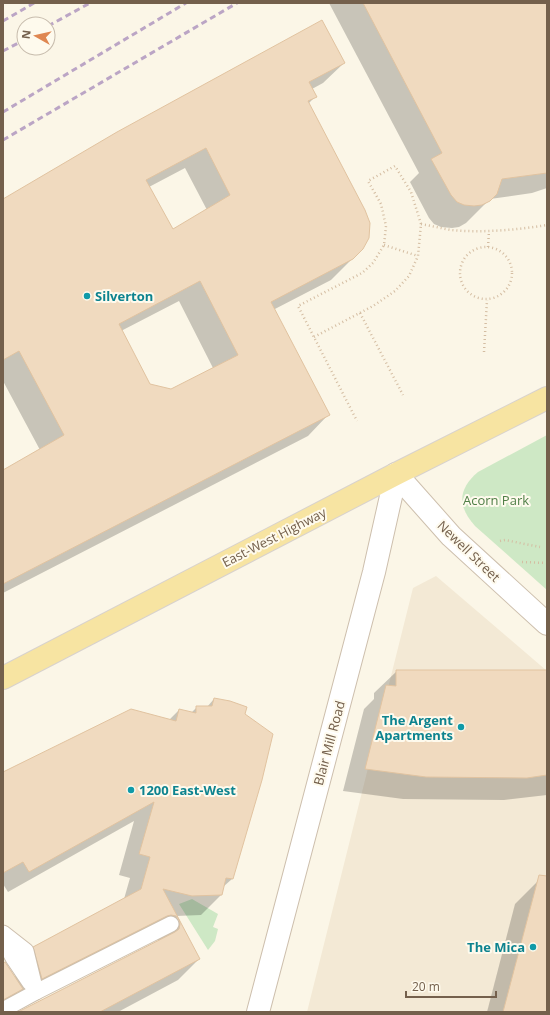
<svg xmlns="http://www.w3.org/2000/svg" width="550" height="1015" viewBox="0 0 550 1015" font-family="'Open Sans',sans-serif">
<style>
.residential{fill:#f3e9d5}
.green{fill:#cee8c5}
.shadow{fill:#0003;fill-rule:evenodd}
.building{fill:#f0dabf;stroke:#e1c3a0;fill-rule:evenodd}
.lines{fill:none;stroke-linecap:round;stroke-linejoin:round}
.service-casing{stroke:#cdbfad;stroke-width:17}
.tertiary-casing{stroke:#cdbfad;stroke-width:24}
.primary-casing{stroke:#d8d2cd;stroke-width:24}
.path{stroke:#d4bda2;stroke-width:2.5;stroke-dasharray:1 3;stroke-linecap:butt}
.service{stroke:#fff;stroke-width:15}
.tertiary{stroke:#fff;stroke-width:22}
.primary{stroke:#f7e4a2;stroke-width:22}
.rail{stroke:#bba5c5;stroke-width:3;stroke-dasharray:6 4;stroke-linecap:butt}
.culture-dot{fill:#0f9aa8;stroke:#fefaed;stroke-width:1.5}
.labels{text-anchor:middle;stroke-width:4;stroke-linejoin:round;paint-order:stroke}
.culture-label{font-size:13px;font-weight:bold;fill:#0d838f;stroke:#fefaed;text-anchor:start}
.park-label{font-size:13px;fill:#507f47;stroke:#fefaed}
.street-label{font-size:13px;fill:#74604c;stroke:#fefaed}
</style>
<rect width="100%" height="100%" fill="#fbf6e7"/>
<!-- residential -->
<path class="residential" d="M436 576 547 671V1012H307L413 588Z"/>
<!-- green -->
<g class="green">
<path d="M547 435V590L475 526C457 506 458 489 478 472Z"/>
<path d="M192 899 218 914 213 927 218 929 215 941 208 950 179 904Z"/>
</g>
<!-- shadow -->
<g class="shadow">
<path d="M329 3H547V188L532 193 490 199 466 223 459 227 452 228 441 227 434 224 429 218 410 182 419 173Z"/>
<path d="M344 63 323 83 312 89 316 96 308 104 362 249 331 280 273 310 328 415 308 436 3 593V471L40 450 3 381V200ZM185 168 207 210 173 230 149 187ZM179 301 213 368 171 391 149 385 121 331Z"/>
<path d="M397 671 547 687V795L504 800 403 799 343 791 364 709 374 699V693Z"/>
<path d="M214 699 244 715 232 879 223 887 221 895 201 915 176 916 199 959 178 980 118 1012H21L159 941 155 937 21 999 19 991 3 1008V964L16 980 13 968 34 947 124 899 130 878 119 875 134 821 8 892 3 884V773L169 720 179 710 191 713 197 707H207Z"/>
<path d="M538 881 547 884V1012H487L515 904Z"/>
</g>
<!-- building -->
<g class="building">
<path d="M363 3H547V173L502 179 497 194 490 201 482 205 474 206 464 205 457 202 451 195 431 159 442 153Z"/>
<path d="M322 20 345 63 309 82 317 97 308 101 365 210 370 223 369 238 363 249 353 259 271 302 330 415 3 584V470L64 435 19 351 3 360V199L117 132ZM206 148 230 195 173 229 146 180ZM200 281 238 355 171 389 150 384 119 324Z"/>
<path d="M396 670H547V775L527 778 426 777 365 769 386 685 396 686Z"/>
<path d="M214 698 230 701 247 707 245 714 273 734 262 780 233 879 226 878 222 895 192 896 163 889 200 959 100 1012H18L175 932 179 929 180 924 179 920 176 916 171 915 167 916 42 979 33 947 141 889 150 857 139 854 154 802 29 872 23 862 3 873V772L131 709 176 721 179 709 196 713V706H212Z"/>
<path d="M539 875 547 876V1012H503Z"/>
<path d="M5 962 23 989 3 1000V963Z"/>
</g>
<g class="lines">
<defs>
<g id="service">
<path d="M3 933 26 951 36 992"/>
<path d="M3 939 13 958 30 983"/>
<path d="M3 1010 36 992 171 924"/>
</g>
<g id="tertiary">
<path d="M396 474 451 536 547 624"/>
<path d="M258 1012 374 572 396 474"/>
</g>
<path id="primary" d="M3 678 396 474 547 398"/>
</defs>
<!-- service casing -->
<use href="#service" class="service-casing"/>
<!-- tertiary casing -->
<use href="#tertiary" class="tertiary-casing"/>
<!-- primary casing -->
<use href="#primary" class="primary-casing"/>
<!-- path -->
<g class="path">
<path d="M421 224C431 226 441 228 451 230 483 233 516 230 547 225"/>
<path d="M384 245 418 256"/>
<path d="M488 247 489 231"/>
<circle cx="486" cy="273" r="26"/>
<path d="M360 313 403 395"/>
<path d="M314 337 373 306 395 291 409 276 418 256 421 224 411 192 395 166 368 181 381 204 386 226 384 245 373 263 362 273 298 306 357 421"/>
<path d="M484 352 487 300"/>
<path d="M500 541 505 540 540 547"/>
<path d="M522 562 547 563"/>
</g>
<!-- service -->
<use href="#service" class="service"/>
<!-- tertiary -->
<use href="#tertiary" class="tertiary"/>
<!-- primary -->
<use href="#primary" class="primary"/>
<!-- rail -->
<g class="rail">
<path d="M3 21 34 3"/>
<path d="M48 26 90 3"/>
<path d="M3 51 24 40"/>
<path d="M3 112 186 3"/>
<path d="M3 140 237 3"/>
</g>
</g>
<!-- markers -->
<g class="culture-dot">
<circle cx="87" cy="296" r="4"/>
<circle cx="461" cy="727" r="4"/>
<circle cx="131" cy="790" r="4"/>
<circle cx="533" cy="947" r="4"/>
</g>
<g class="labels">
<!-- culture labels -->
<g class="culture-label">
<text x="95" y="301">Silverton</text>
<text x="453" y="725" text-anchor="end">The Argent<tspan x="453" dy="15">Apartments</tspan></text>
<text x="139" y="795">1200 East-West</text>
<text x="525" y="952" text-anchor="end">The Mica</text>
</g>
<!-- park labels -->
<g class="park-label">
<text x="496" y="505">Acorn Park</text>
</g>
<!-- street labels -->
<g class="street-label">
<text transform="translate(274 537) rotate(-27)" y="5">East-West Highway</text>
<text transform="translate(469 551) rotate(44)" y="5">Newell Street</text>
<text transform="translate(329 743) rotate(-75)" y="5">Blair Mill Road</text>
</g>
</g>
<!-- border -->
<rect width="550" height="1015" fill="none" stroke="#74604c" stroke-width="8"/>
<!-- north arrow -->
<g transform="translate(36 36) rotate(278)"><circle r="19" fill="#fefaed" stroke="#c7bcad"/>
<path d="M0-3L7 15L0 10L-7 15Z" fill="#df8751"/>
<text y="-6" font-size="11" font-weight="bold" text-anchor="middle" fill="#74604c">N</text>
</g>
<!-- scale -->
<path d="M406 991v6h90v-6" fill="none" stroke="#74604c" stroke-width="2"/>
<text x="412" y="991" font-size="12" fill="#74604c" stroke="#fefaed" stroke-width="3" paint-order="stroke">20 m</text>
</svg>
